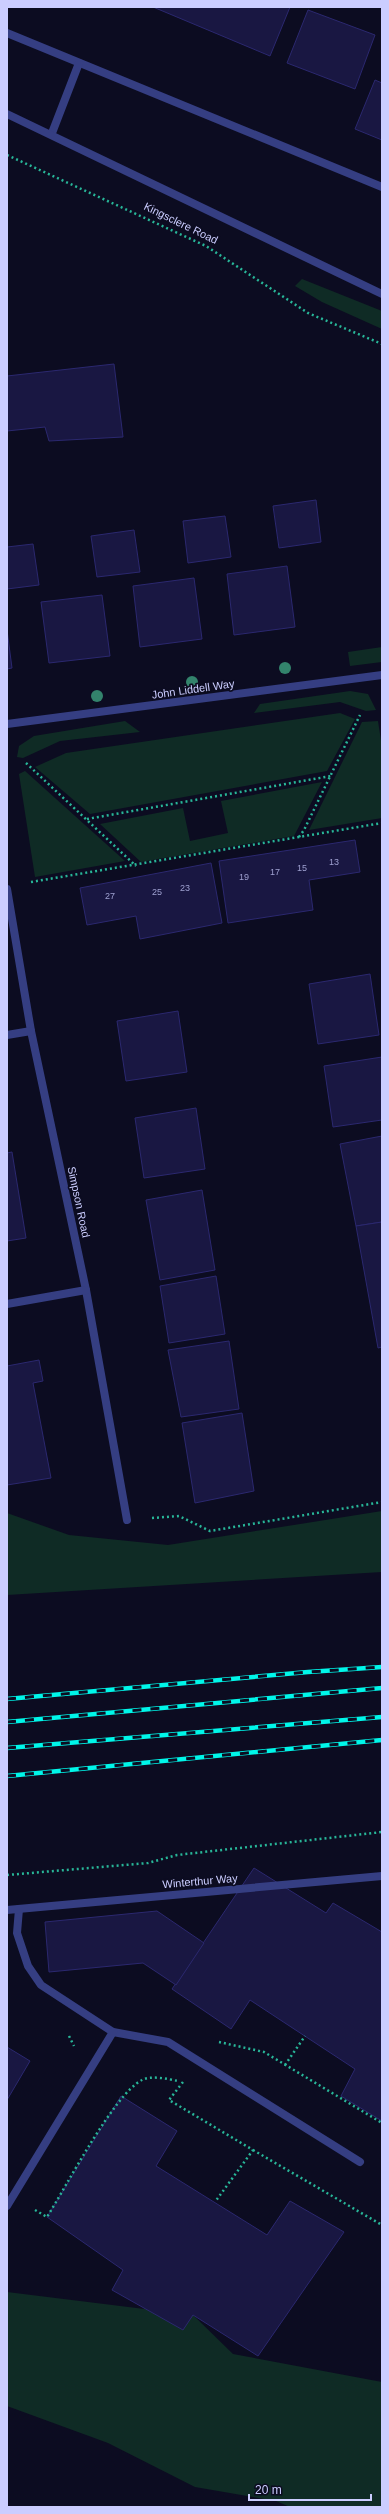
<svg xmlns="http://www.w3.org/2000/svg" width="389" height="2514" viewBox="0 0 389 2514" font-family="Arial,sans-serif">
<style>
.green{fill:#0f2b25}
.building{fill:#191742;stroke:#2b286f}
.lines{fill:none;stroke-linecap:round;stroke-linejoin:round}
.path{stroke:#28b698;stroke-width:2.5;stroke-dasharray:2 3;stroke-linecap:butt}
.minor{stroke:#353e82;stroke-width:8}
.tertiary{stroke:#353e82;stroke-width:8}
.rail-casing{stroke:#00f6e9;stroke-width:4.5}
.rail{stroke:#0c0c21;stroke-width:3;stroke-dasharray:9;stroke-linecap:butt}
.tree{fill:#33836c}
.labels{text-anchor:middle;stroke-width:3.5;stroke-linejoin:round;paint-order:stroke}
.number-label{font-size:9px;fill:#9ea0d0}
.street-label{font-size:11px;fill:#cbcdff;stroke:#0c0c21}
</style>
<rect width="100%" height="100%" fill="#0c0c21"/>
<!-- green -->
<g class="green">
<path d="M302 279 382 311V329L322 302 295 286Z"/>
<path d="M382 647V662L350 666 348 652Z"/>
<path d="M350 691 368 694 376 710 366 711 340 702 254 713 260 704Z"/>
<path d="M340 713 355 719 327 771 90 814 35 767 66 753Z"/>
<path d="M125 721 140 732 60 741 23 758 17 757 19 746 34 736Z"/>
<path d="M378 721 382 747V818L309 830 362 722Z"/>
<path d="M25 771 125 861 35 877 19 774Z"/>
<path d="M322 782 294 836 141 862 100 824 183 808 190 841 228 833 221 801Z"/>
<path d="M382 1511V1572L7 1595V1513L69 1535 168 1545Z"/>
<path d="M7 2292 193 2315 233 2354 382 2382V2507H290L276 2501 195 2487 108 2443 7 2406Z"/>
</g>
<!-- building -->
<g class="building">
<path d="M153 7H290L270 56Z"/>
<path d="M308 10 375 35 355 89 287 63Z"/>
<path d="M375 80 382 83V140L355 129Z"/>
<path d="M114 364 123 437 49 441 45 427 7 431V376Z"/>
<path d="M316 500 321 542 279 548 273 506Z"/>
<path d="M225 516 231 557 188 563 183 521Z"/>
<path d="M134 530 140 572 97 577 91 536Z"/>
<path d="M33 544 39 585 7 589V547Z"/>
<path d="M287 566 295 627 234 635 227 574Z"/>
<path d="M194 578 202 639 140 647 133 586Z"/>
<path d="M102 595 110 656 49 663 41 602Z"/>
<path d="M7 630 12 668 7 669Z"/>
<path d="M355 840 360 872 309 880 313 910 228 923 219 861Z"/>
<path d="M211 863 222 923 140 939 136 916 87 925 80 888Z"/>
<path d="M370 974 379 1035 318 1044 309 984Z"/>
<path d="M178 1011 187 1072 126 1081 117 1021Z"/>
<path d="M382 1057V1120L333 1127 324 1066Z"/>
<path d="M196 1108 205 1169 144 1178 135 1118Z"/>
<path d="M382 1136V1222L356 1226 340 1144Z"/>
<path d="M12 1152 26 1238 7 1241V1153Z"/>
<path d="M202 1190 215 1270 160 1280 146 1200Z"/>
<path d="M382 1222V1347L378 1348 356 1226Z"/>
<path d="M216 1276 225 1334 169 1343 160 1286Z"/>
<path d="M229 1341 239 1409 181 1417 168 1350Z"/>
<path d="M39 1360 43 1381 33 1383 51 1478 7 1485V1366Z"/>
<path d="M242 1413 254 1491 195 1503 182 1423Z"/>
<path d="M254 1868 326 1913 333 1903 382 1932V2121L341 2096 355 2069 250 2000 231 2029 172 1989Z"/>
<path d="M157 1911 204 1943 176 1985 143 1963 49 1972 45 1922Z"/>
<path d="M7 2047 30 2061 7 2100Z"/>
<path d="M121 2096 177 2131 156 2166 267 2235 290 2201 344 2232 258 2356 193 2315 183 2330 112 2290 123 2270 47 2217Z"/>
</g>
<g class="lines">
<!-- path -->
<g class="path">
<path d="M7 155 206 246 308 313 382 344"/>
<path d="M26 763 136 866"/>
<path d="M87 819 331 776"/>
<path d="M299 837 304 830 360 715"/>
<path d="M31 882 382 823"/>
<path d="M152 1518 179 1516 210 1531 382 1502"/>
<path d="M7 1875 148 1863 177 1855 382 1832"/>
<path d="M69 2036 74 2046"/>
<path d="M219 2042 264 2052 382 2123"/>
<path d="M285 2065 305 2036"/>
<path d="M183 2082 169 2100 253 2150 215 2202"/>
<path d="M253 2150 382 2225"/>
<path d="M35 2210 47 2217C66 2187 114 2094 142 2080 151 2075 168 2079 178 2081"/>
</g>
<!-- minor -->
<g class="minor">
<path d="M7 33 382 187"/>
<path d="M52 133 79 63"/>
<path d="M7 724 382 675"/>
<path d="M7 889 31 1031 86 1290 127 1520"/>
<path d="M7 1035 31 1031"/>
<path d="M7 1304 86 1290"/>
<path d="M19 1909 17 1933 28 1966 41 1985 113 2032 168 2042 360 2162"/>
<path d="M7 1910 382 1876"/>
<path d="M7 2206 113 2032"/>
</g>
<!-- tertiary -->
<path class="tertiary" d="M7 114 382 294"/>
<defs>
<g id="rail">
<path d="M7 1699 308 1672 382 1667"/>
<path d="M7 1722 382 1688"/>
<path d="M7 1748 382 1717"/>
<path d="M7 1776 382 1740"/>
</g>
</defs>
<!-- rail casing -->
<use href="#rail" class="rail-casing"/>
<!-- rail -->
<use href="#rail" class="rail"/>
</g>
<!-- trees -->
<g class="tree">
<circle cx="285" cy="668" r="6"/>
<circle cx="192" cy="682" r="6"/>
<circle cx="97" cy="696" r="6"/>
</g>
<g class="labels">
<!-- number labels -->
<g class="number-label">
<text x="334" y="865">13</text>
<text x="302" y="871">15</text>
<text x="275" y="875">17</text>
<text x="244" y="880">19</text>
<text x="185" y="891">23</text>
<text x="157" y="895">25</text>
<text x="110" y="899">27</text>
</g>
<!-- street labels -->
<g class="street-label">
<text transform="translate(181 223) rotate(26)" y="4">Kingsclere Road</text>
<text transform="translate(193 689) rotate(-8)" y="4">John Liddell Way</text>
<text transform="translate(79 1202) rotate(78)" y="4">Simpson Road</text>
<text transform="translate(200 1881) rotate(-5)" y="4">Winterthur Way</text>
</g>
</g>
<!-- border -->
<rect width="389" height="2514" fill="none" stroke="#cbcdff" stroke-width="16"/>
<!-- scale -->
<path d="M249 2494v6h122v-6" fill="none" stroke="#cbcdff" stroke-width="2"/>
<text x="255" y="2494" font-size="12" fill="#cbcdff" stroke="#0c0c21" stroke-width="3" paint-order="stroke">20 m</text>
</svg>
